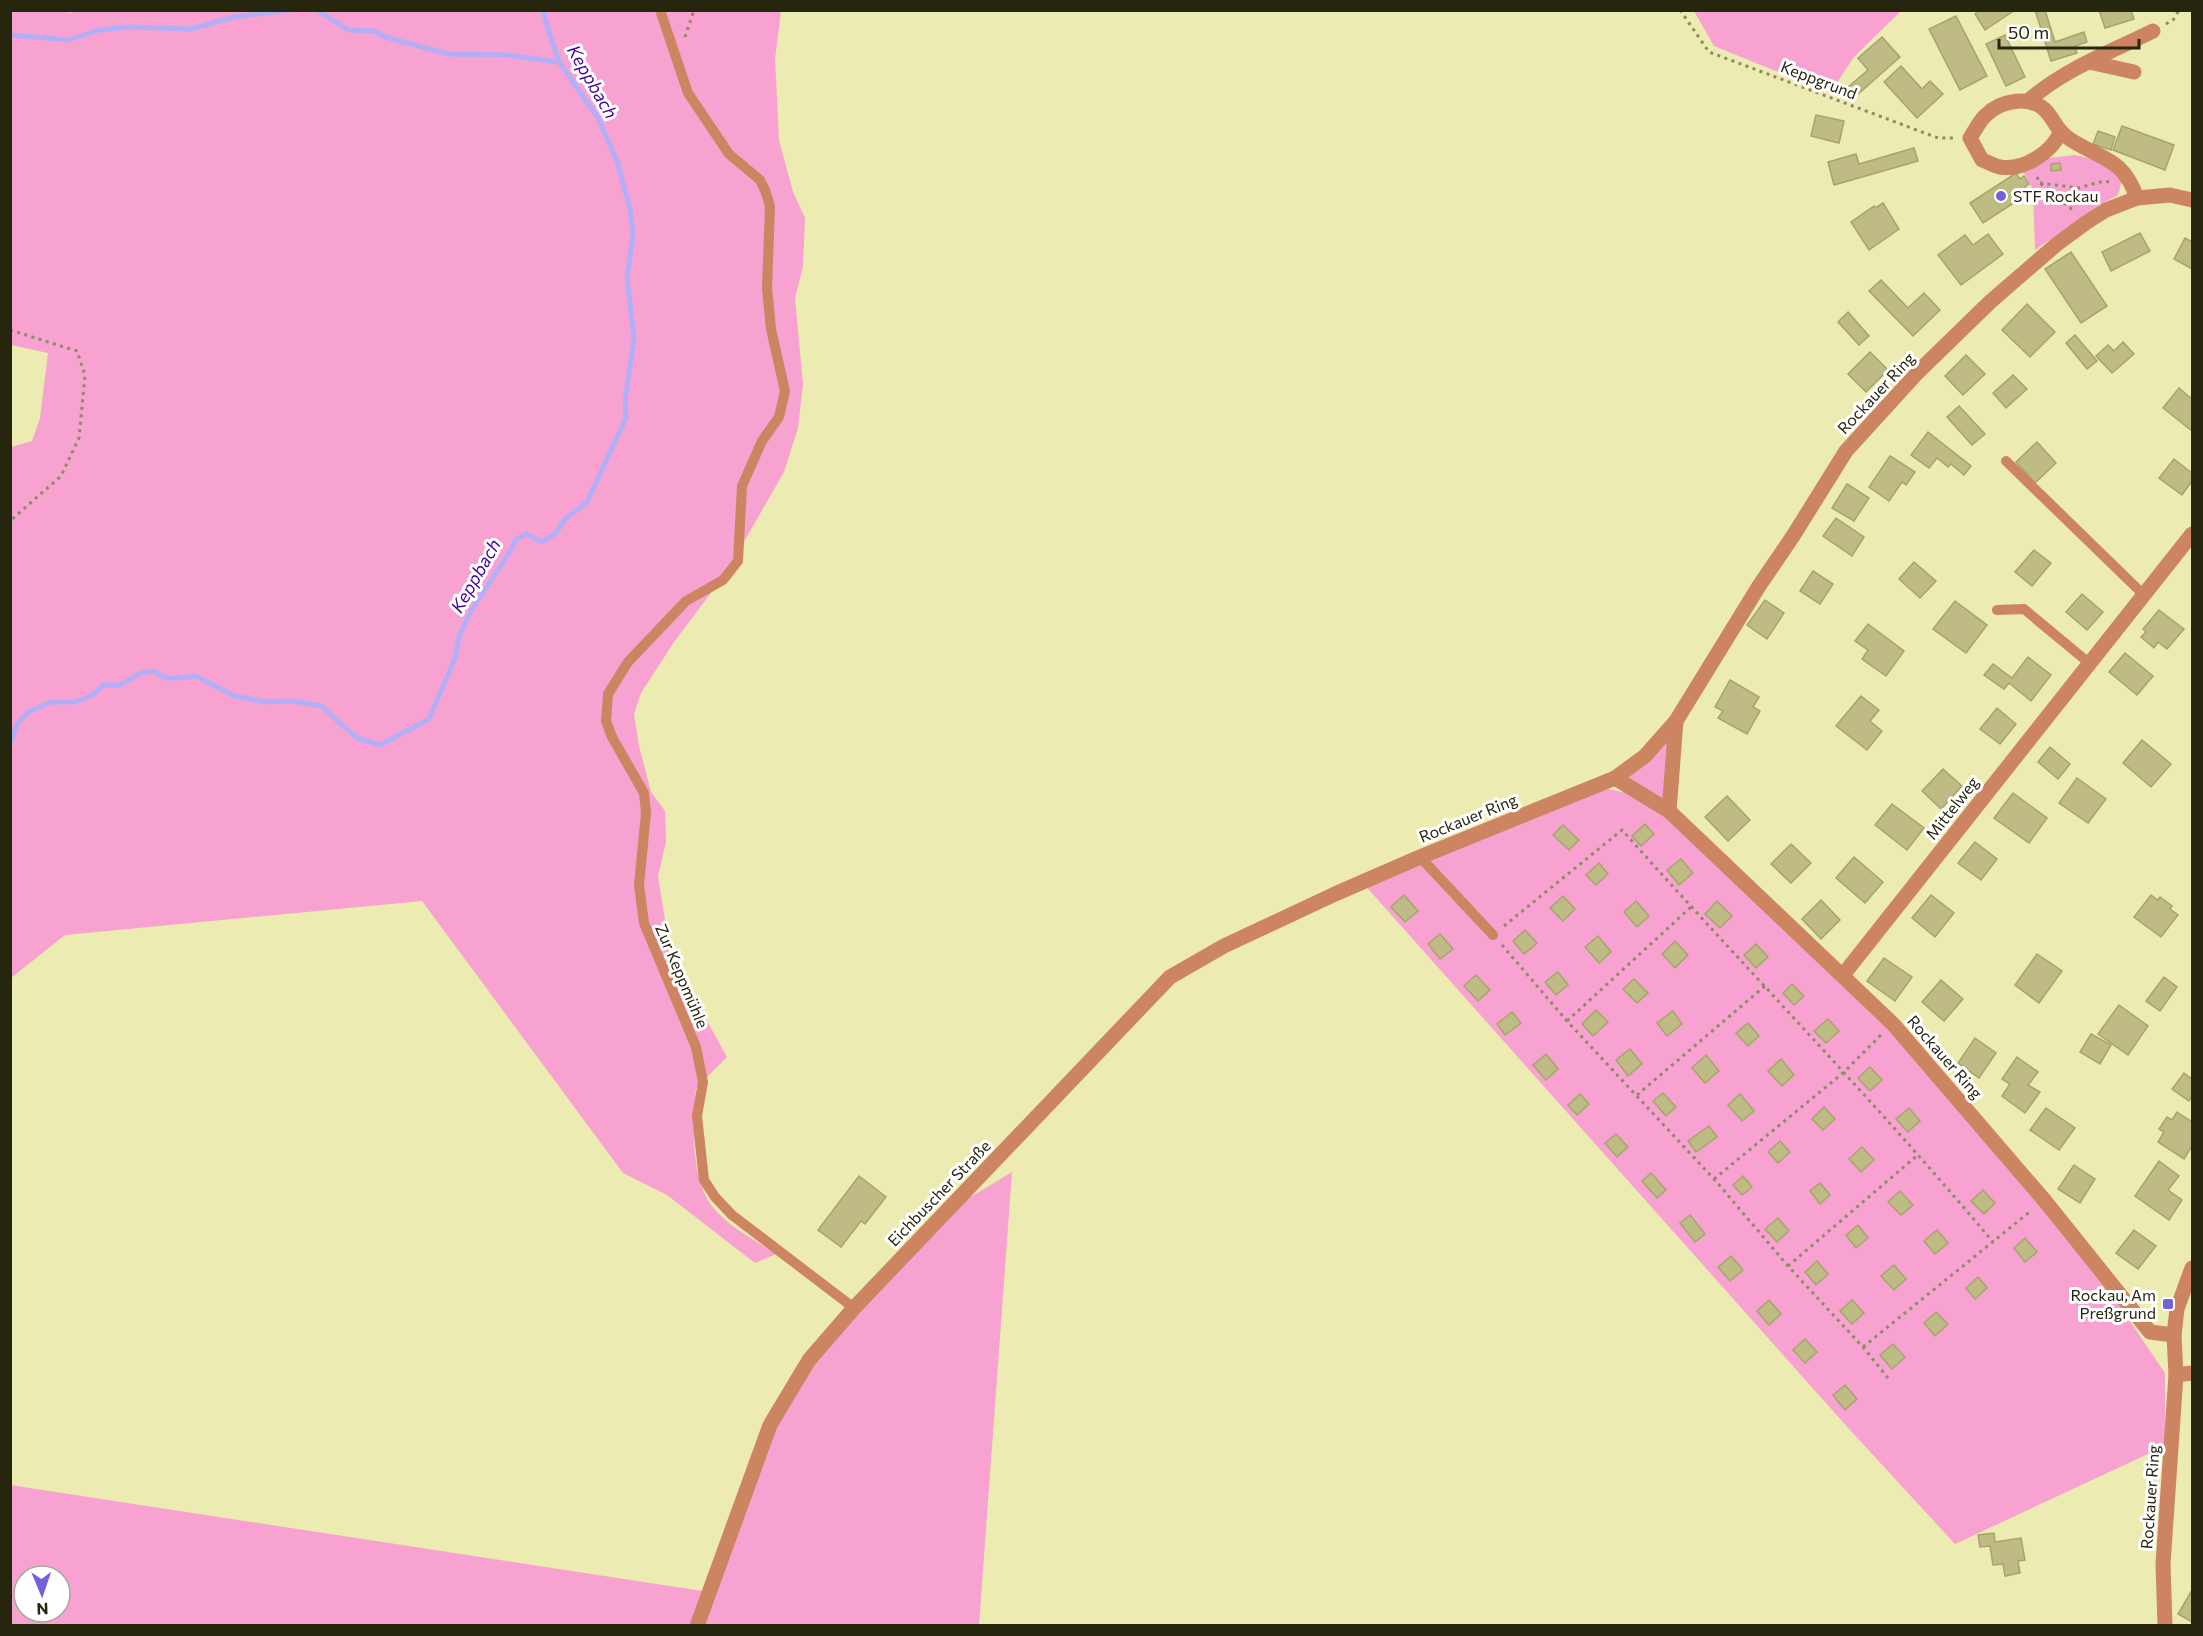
<svg xmlns="http://www.w3.org/2000/svg" width="2203" height="1636" viewBox="0 0 2203 1636" font-family="Commissioner,sans-serif">
<style>
.green{fill:#f7a2d0;fill-rule:evenodd}
.lines{fill:none;stroke-linecap:round;stroke-linejoin:round}
.stream{stroke:#b3aff6;stroke-width:5}
.building{fill:#bebc84;stroke:#a6a46d;stroke-width:1.5}
.path{stroke:#8c8b62;stroke-width:3;stroke-dasharray:3 4.5;stroke-linecap:butt}
.service{stroke:#cd8461;stroke-width:10}
.minor{stroke:#cd8461;stroke-width:15}
.poi-dot{fill:#7460db;stroke:#fff;stroke-width:2}
.labels{text-anchor:middle;stroke-width:6;stroke-linejoin:round;paint-order:stroke}
.street-label{font-size:16px;fill:#26250e;stroke:#fff}
.poi-label{font-size:16px;fill:#26250e;stroke:#fff;text-anchor:start}
.water-label{font-size:18px;font-style:italic;fill:#3e089b;stroke:#fff}
</style>
<rect width="100%" height="100%" fill="#ecebb1"/>
<!-- green -->
<g class="green">
<path d="M84 10 781 11 775 59 779 140 793 192 805 218 803 266 795 298 803 384 798 428 784 472 726 573 674 642 641 693 634 714 639 746 651 792 665 811 666 842 658 876 669 946 696 1001 727 1057 696 1088C693 1124 690 1176 712 1206 727 1226 755 1240 776 1254L755 1263 667 1195 623 1173 422 901 65 935 11 978V447L32 441 40 418 48 353 11 345V11H73L68 13Z"/>
<path d="M1694 11H1901L1854 57 1830 93 1714 46Z"/>
<path d="M2074 155C2097 159 2106 165 2122 180L2118 195 2101 204 2035 250 2033 190 2023 171 2050 158Z"/>
<path d="M1670 738 1664 800 1623 778Z"/>
<path d="M1608 789 1639 796 1662 814 1843 975 2077 1243 2165 1373V1446L1955 1544 1850 1430 1362 882 1501 824Z"/>
<path d="M1012 1172 979 1625H11L10 1485 709 1592 770 1425 809 1360 944 1213ZM24 1576H60V1612H24Z"/>
</g>
<g class="lines">
<!-- stream -->
<g class="stream">
<path d="M317 10 348 30 375 31 385 37 448 54 506 55 559 62"/>
<path d="M10 35 69 40 99 30 128 27 191 29 234 17 291 10"/>
<path d="M10 745 17 724 28 712 51 702H74L93 695 103 685H120L141 673 153 671 166 678H180L196 676 234 696 266 702 294 701 321 706 357 738 380 745 429 719 455 658 459 636 471 611 512 548 516 539 526 534 542 542 555 534 565 519 587 502 626 418 625 401 634 339 627 277 633 235 630 209 617 161 598 118 559 62 545 19 544 10"/>
</g>
</g>
<!-- building -->
<g class="building">
<path d="M1980 10H2015L1985 30 1975 14Z"/>
<path d="M2035 10H2045L2055 42 2084 32 2087 42 2075 46 2077 53 2051 61Z"/>
<path d="M2099 10H2131L2134 19 2105 28Z"/>
<path d="M1956 16 1987 76 1960 90 1929 29Z"/>
<path d="M2005 35 2025 77 2006 86 1986 44Z"/>
<path d="M1882 37 1900 57 1856 96 1848 87 1868 70 1858 58Z"/>
<path d="M1901 66 1922 89 1930 81 1943 94 1917 118 1884 82Z"/>
<path d="M1816 115 1844 121 1839 143 1811 136Z"/>
<path d="M2122 126 2174 145 2165 170 2113 150Z"/>
<path d="M2098 131 2115 137 2111 150 2093 144Z"/>
<path d="M1914 148 1918 161 1834 185 1828 162 1856 154 1859 164Z"/>
<path d="M2060 163 2061 170 2051 171V164Z"/>
<path d="M2016 173 2020 179 2024 176 2029 184 2025 187 2029 193 1983 223 1970 203Z"/>
<path d="M1883 203 1899 229 1869 250 1851 222 1874 206 1875 208Z"/>
<path d="M2140 233 2150 251 2111 271 2102 252Z"/>
<path d="M1988 234 2003 254 1961 285 1938 255 1965 235 1973 245Z"/>
<path d="M2185 238 2192 242V269L2174 259Z"/>
<path d="M2071 252 2107 306 2081 323 2045 269Z"/>
<path d="M1881 280 1908 308 1924 293 1940 310 1913 336 1869 291Z"/>
<path d="M2027 304 2055 332 2030 357 2002 330Z"/>
<path d="M1848 312 1869 336 1859 345 1838 322Z"/>
<path d="M2075 335 2097 361 2087 369 2066 343Z"/>
<path d="M2123 342 2134 354 2112 373 2096 356 2108 345 2114 351Z"/>
<path d="M1870 352 1888 370 1866 392 1848 374Z"/>
<path d="M1966 355 1985 374 1963 395 1945 376Z"/>
<path d="M2013 375 2027 389 2006 408 1993 393Z"/>
<path d="M2179 388 2192 399V431L2163 408Z"/>
<path d="M1959 406 1985 434 1972 445 1947 417Z"/>
<path d="M1928 432 1971 466 1964 475 1951 464 1948 467 1937 458 1929 468 1911 455Z"/>
<path d="M2037 442 2056 463 2035 483 2016 462Z"/>
<path d="M1890 456 1915 472 1906 485 1902 482 1889 501 1869 487Z"/>
<path d="M2174 459 2192 473V481L2182 495 2159 478Z"/>
<path d="M1847 484 1869 498 1854 521 1832 508Z"/>
<path d="M1836 518 1864 537 1852 556 1823 536Z"/>
<path d="M2034 550 2051 563 2032 586 2015 572Z"/>
<path d="M1914 562 1936 581 1920 598 1899 579Z"/>
<path d="M1813 571 1833 584 1820 604 1800 591Z"/>
<path d="M2082 594 2103 612 2087 630 2066 612Z"/>
<path d="M1765 600 1784 613 1767 639 1747 625Z"/>
<path d="M1955 601 1987 625 1966 653 1933 629Z"/>
<path d="M2159 610 2184 629 2167 649 2158 642 2154 648 2141 637 2146 632 2143 629Z"/>
<path d="M1868 624 1904 651 1886 676 1862 659 1868 650 1855 641Z"/>
<path d="M2125 653 2153 676 2137 695 2109 672Z"/>
<path d="M2028 657 2051 675 2031 701 2009 683 2004 689 1984 675 1993 664 2012 678Z"/>
<path d="M1730 680 1759 697 1753 707 1760 711 1747 734 1718 718 1723 711 1715 707Z"/>
<path d="M1861 696 1879 710 1870 721 1882 731 1867 750 1836 726Z"/>
<path d="M1997 708 2016 724 2000 744 1980 729Z"/>
<path d="M2142 740 2171 764 2151 787 2123 763Z"/>
<path d="M2050 747 2070 764 2058 779 2038 762Z"/>
<path d="M1943 769 1962 786 1941 809 1922 791Z"/>
<path d="M2077 778 2106 799 2088 823 2059 803Z"/>
<path d="M2013 793 2047 818 2029 843 1994 818Z"/>
<path d="M1727 796 1750 820 1728 841 1705 817Z"/>
<path d="M1892 804 1924 828 1907 850 1875 825Z"/>
<path d="M1645 824 1654 834 1641 846 1632 836Z"/>
<path d="M1563 825 1579 840 1569 850 1553 835Z"/>
<path d="M1975 842 1997 859 1981 880 1958 863Z"/>
<path d="M1791 844 1811 863 1791 883 1771 864Z"/>
<path d="M1854 857 1883 882 1865 903 1836 878Z"/>
<path d="M1681 859 1693 873 1679 885 1667 870Z"/>
<path d="M1599 863 1608 874 1596 885 1586 875Z"/>
<path d="M1404 895 1418 911 1405 922 1391 907Z"/>
<path d="M1931 895 1954 913 1935 937 1912 918Z"/>
<path d="M2151 895 2158 900 2160 897 2172 906 2170 909 2178 915 2161 937 2134 917Z"/>
<path d="M1563 896 1575 909 1563 921 1550 908Z"/>
<path d="M1821 900 1840 920 1821 939 1802 919Z"/>
<path d="M1636 901 1649 916 1637 927 1624 912Z"/>
<path d="M1717 901 1732 916 1720 928 1705 914Z"/>
<path d="M1525 930 1537 943 1524 954 1513 941Z"/>
<path d="M1440 934 1453 949 1440 959 1428 944Z"/>
<path d="M1598 936 1611 952 1599 963 1585 947Z"/>
<path d="M1675 941 1688 955 1675 968 1662 954Z"/>
<path d="M1756 944 1768 957 1756 968 1744 955Z"/>
<path d="M2037 954 2062 971 2039 1003 2015 985Z"/>
<path d="M1884 958 1912 977 1895 1001 1867 981Z"/>
<path d="M1558 972 1568 985 1556 995 1545 982Z"/>
<path d="M1476 975 1490 990 1478 1001 1464 986Z"/>
<path d="M2164 977 2177 987 2160 1011 2146 1001Z"/>
<path d="M1634 979 1648 993 1637 1003 1623 989Z"/>
<path d="M1941 980 1963 999 1944 1021 1922 1002Z"/>
<path d="M1792 984 1804 996 1794 1005 1783 993Z"/>
<path d="M2119 1005 2148 1026 2128 1055 2098 1034Z"/>
<path d="M1596 1010 1608 1022 1593 1036 1582 1024Z"/>
<path d="M1673 1011 1682 1024 1667 1036 1657 1023Z"/>
<path d="M1512 1012 1521 1023 1505 1035 1497 1024Z"/>
<path d="M1828 1019 1839 1031 1826 1043 1814 1031Z"/>
<path d="M1748 1023 1759 1036 1748 1046 1736 1033Z"/>
<path d="M2091 1034 2111 1045 2100 1064 2080 1052Z"/>
<path d="M1975 1038 1996 1053 1979 1078 1958 1063Z"/>
<path d="M1630 1049 1642 1064 1628 1076 1616 1060Z"/>
<path d="M1546 1054 1558 1069 1546 1080 1533 1065Z"/>
<path d="M1706 1055 1719 1071 1705 1083 1692 1068Z"/>
<path d="M2017 1057 2038 1072 2028 1085 2040 1092 2025 1113 2002 1096 2010 1084 2002 1079Z"/>
<path d="M1781 1059 1794 1075 1782 1086 1768 1071Z"/>
<path d="M1870 1067 1882 1080 1870 1091 1858 1078Z"/>
<path d="M2184 1073 2192 1079V1096L2189 1101 2172 1089Z"/>
<path d="M1663 1093 1676 1107 1666 1116 1653 1101Z"/>
<path d="M1580 1094 1589 1104 1577 1115 1568 1105Z"/>
<path d="M1740 1094 1754 1111 1742 1121 1728 1105Z"/>
<path d="M1824 1107 1835 1119 1823 1130 1812 1119Z"/>
<path d="M1909 1108 1920 1121 1908 1132 1896 1119Z"/>
<path d="M2046 1108 2075 1128 2059 1150 2030 1130Z"/>
<path d="M2177 1112 2192 1122V1146L2184 1159 2158 1142 2164 1132 2159 1129 2167 1117 2172 1120Z"/>
<path d="M1709 1126 1717 1137 1696 1152 1688 1141Z"/>
<path d="M1616 1134 1628 1147 1617 1157 1605 1143Z"/>
<path d="M1780 1141 1790 1152 1778 1163 1768 1152Z"/>
<path d="M1862 1147 1874 1160 1861 1172 1849 1159Z"/>
<path d="M2159 1161 2179 1176 2168 1190 2182 1200 2169 1220 2135 1196Z"/>
<path d="M2074 1165 2095 1179 2080 1203 2058 1189Z"/>
<path d="M1651 1173 1666 1190 1657 1198 1642 1181Z"/>
<path d="M859 1176 886 1197 865 1224 861 1221 841 1247 818 1230Z"/>
<path d="M1743 1176 1752 1187 1742 1195 1733 1185Z"/>
<path d="M1820 1183 1830 1195 1820 1204 1810 1191Z"/>
<path d="M1983 1190 1995 1203 1984 1214 1971 1201Z"/>
<path d="M1900 1191 1913 1205 1901 1215 1888 1202Z"/>
<path d="M1690 1215 1705 1234 1695 1242 1680 1223Z"/>
<path d="M1778 1218 1789 1231 1777 1242 1765 1229Z"/>
<path d="M1858 1225 1868 1238 1856 1248 1846 1235Z"/>
<path d="M1937 1230 1948 1243 1935 1254 1924 1241Z"/>
<path d="M2134 1230 2156 1246 2138 1269 2116 1253Z"/>
<path d="M2025 1238 2037 1252 2025 1262 2014 1248Z"/>
<path d="M1731 1256 1743 1270 1730 1281 1718 1267Z"/>
<path d="M1817 1261 1828 1274 1816 1285 1805 1272Z"/>
<path d="M1894 1265 1906 1279 1894 1290 1881 1276Z"/>
<path d="M1978 1277 1987 1288 1975 1299 1966 1288Z"/>
<path d="M1769 1300 1781 1314 1769 1325 1757 1311Z"/>
<path d="M1852 1300 1864 1313 1852 1324 1840 1311Z"/>
<path d="M1936 1312 1948 1324 1935 1336 1924 1323Z"/>
<path d="M1805 1339 1817 1352 1805 1363 1793 1350Z"/>
<path d="M1893 1344 1905 1357 1892 1369 1880 1355Z"/>
<path d="M1845 1385 1857 1399 1845 1410 1833 1395Z"/>
<path d="M1994 1533 1995 1542 2021 1538 2025 1560 2018 1561 2020 1573 2005 1576 2003 1564 1993 1565 1990 1546 1980 1547 1978 1535Z"/>
<path d="M2192 1590V1622L2178 1614Z"/>
</g>
<g class="lines">
<!-- path -->
<g class="path">
<path d="M1680 10 1709 52 1938 138H1953"/>
<path d="M2166 24 2173 20 2179 10"/>
<path d="M685 37 694 10"/>
<path d="M2037 177 2040 183 2074 211"/>
<path d="M2040 183 2078 188 2104 181 2109 182"/>
<path d="M10 330 77 351 85 375 79 438 61 476 10 521"/>
<path d="M1504 926 1622 830C1745 968 1874 1100 1993 1242"/>
<path d="M1502 945 1567 1021 1714 1179 1788 1266 1863 1347 1888 1378"/>
<path d="M1567 1021 1691 907"/>
<path d="M1637 1095 1765 986"/>
<path d="M1714 1179 1843 1073 1881 1035"/>
<path d="M1788 1266 1919 1154"/>
<path d="M1863 1347 2032 1210"/>
</g>
<!-- service -->
<g class="service">
<path d="M660 10 688 93 729 154 760 180 765 190 770 206 767 288 771 329 785 391 779 417 762 441 742 486 738 561 723 580 686 601 628 662 608 694 606 721 612 737 644 793 646 813 639 885 644 923 696 1047 703 1082 697 1116 704 1180 715 1197 732 1215 854 1308"/>
<path d="M2006 461 2145 596"/>
<path d="M1997 610 2024 609 2089 663"/>
<path d="M1420 857 1493 935"/>
</g>
<!-- minor -->
<g class="minor">
<path d="M2089 62 2134 72"/>
<path d="M2028 101C2064 69 2111 52 2153 31"/>
<path d="M2060 133C2051 153 2023 171 2000 167 1994 166 1988 162 1982 160L1970 138C1975 131 1979 121 1986 115 2000 101 2028 95 2044 109 2055 119 2055 130 2071 140 2103 160 2123 158 2137 198"/>
<path d="M1615 778 1669 811 1893 1024 2045 1201 2150 1332 2174 1335"/>
<path d="M1669 811 1676 721"/>
<path d="M1843 975 2192 534"/>
<path d="M2176 1375 2192 1373"/>
<path d="M697 1626 770 1425 809 1360 854 1308 1170 977 1224 946 1335 894 1420 857 1615 778 1645 756 1676 721 1759 586 1793 536 1846 451 1918 372 1990 302 2057 244 2087 222 2106 210 2137 198 2170 195 2192 200"/>
<path d="M2165 1626 2163 1564 2176 1375 2174 1335 2177 1309 2192 1268"/>
</g>
</g>
<!-- markers -->
<g class="poi-dot">
<circle cx="2001" cy="196" r="6"/>
<rect x="2162" y="1298" width="12" height="12" rx="3"/>
</g>
<g class="labels">
<!-- street labels -->
<g class="street-label">
<text transform="translate(1819 80) rotate(21)" y="6">Keppgrund</text>
<text transform="translate(1876 393) rotate(-47)" y="6">Rockauer Ring</text>
<text transform="translate(1952 808) rotate(-52)" y="6">Mittelweg</text>
<text transform="translate(1468 818) rotate(-22)" y="6">Rockauer Ring</text>
<text transform="translate(682 976) rotate(67)" y="6">Zur Keppmühle</text>
<text transform="translate(1945 1057) rotate(49)" y="6">Rockauer Ring</text>
<text transform="translate(939 1193) rotate(-46)" y="6">Eichbuscher Straße</text>
<text transform="translate(2150 1497) rotate(-86)" y="6">Rockauer Ring</text>
</g>
<!-- poi labels -->
<g class="poi-label">
<text x="2013" y="202">STF Rockau</text>
<text x="2156" y="1301" text-anchor="end">Rockau, Am<tspan x="2156" dy="18">Preßgrund</tspan></text>
</g>
<!-- water labels -->
<g class="water-label">
<text transform="translate(592 82) rotate(60)" y="6">Keppbach</text>
<text transform="translate(476 576) rotate(-60)" y="6">Keppbach</text>
</g>
</g>
<!-- border -->
<rect width="2203" height="1636" fill="none" stroke="#26250e" stroke-width="24"/>
<!-- north arrow -->
<g transform="translate(42 1594) rotate(178)"><circle r="28" fill="#ffffff" stroke="#a8a89f" stroke-width="1.5"/>
<path d="M0-4.5L10 22L0 15L-10 22Z" fill="#7460db"/>
<text y="-9" font-size="16" font-weight="bold" text-anchor="middle" fill="#26250e">N</text>
</g>
<!-- scale -->
<path d="M1999 39v9h140v-9" fill="none" stroke="#26250e" stroke-width="3"/>
<text x="2008" y="39" font-size="18" fill="#26250e" stroke="#ffffff" stroke-width="4.5" paint-order="stroke">50 m</text>
</svg>
